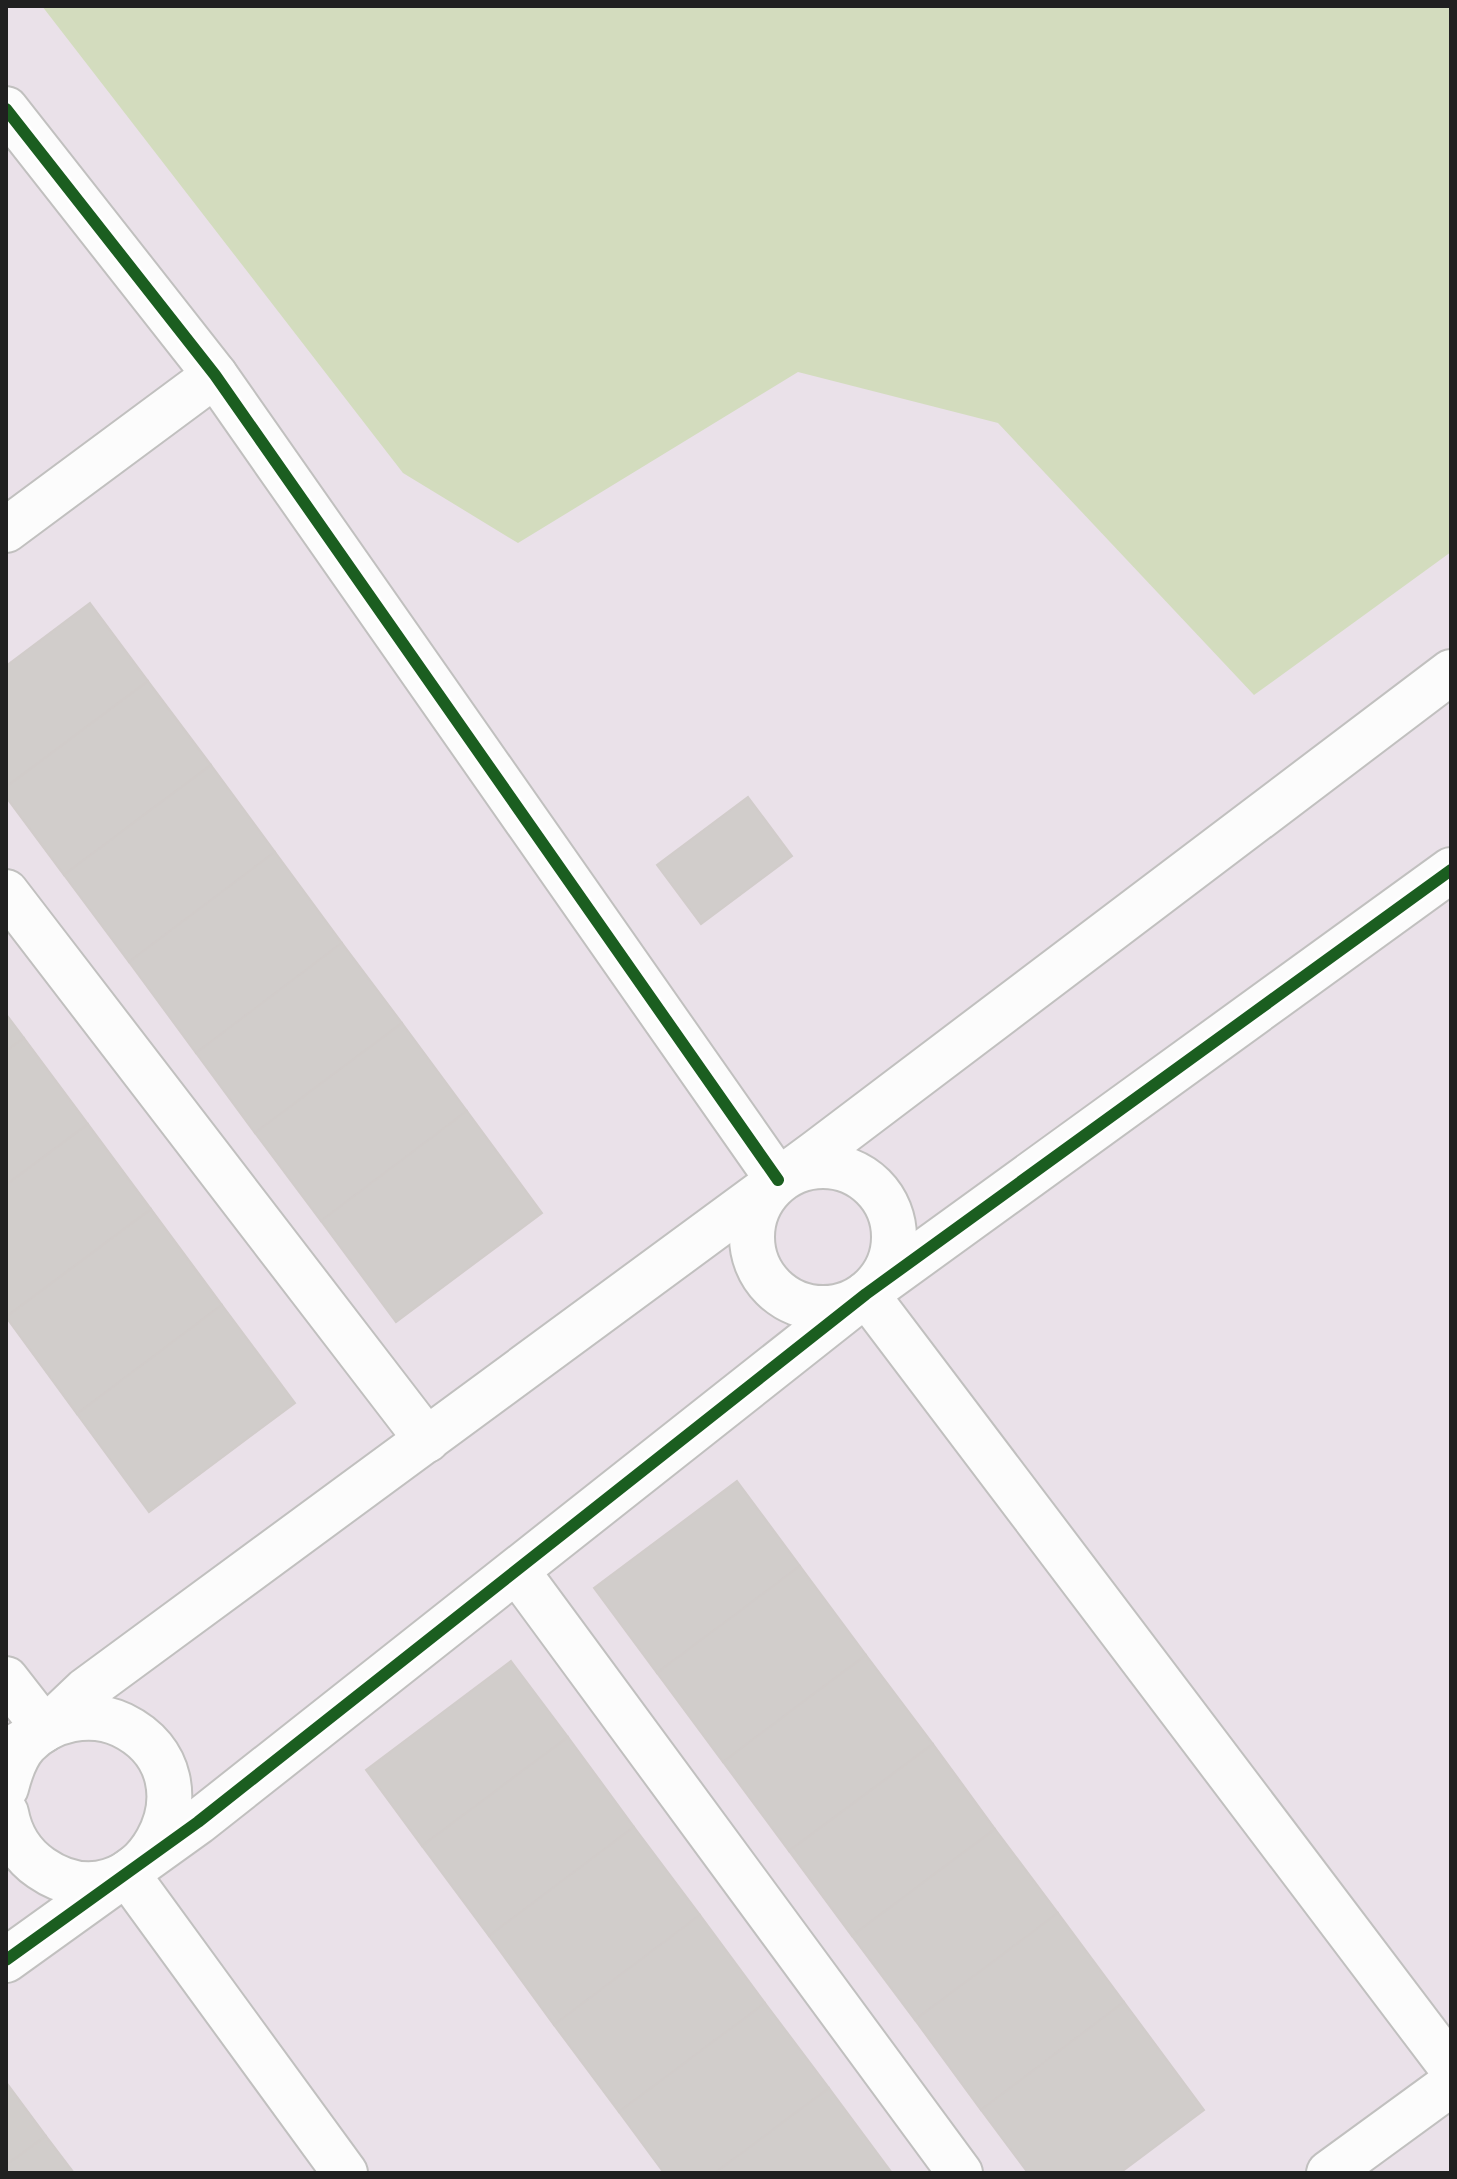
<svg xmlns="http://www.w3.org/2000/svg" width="1457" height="2179" viewBox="0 0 1457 2179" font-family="'Varela Round',sans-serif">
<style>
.industrial{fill:#eae1e9}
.forest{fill:#d3dcbe}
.building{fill:#d1cdcb;stroke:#d1ccca;stroke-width:2}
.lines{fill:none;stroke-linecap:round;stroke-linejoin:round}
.minor-casing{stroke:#c1c0bf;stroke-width:48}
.minor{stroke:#fcfcfc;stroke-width:44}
.cycleway-casing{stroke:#fff;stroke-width:17}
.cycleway{stroke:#1b5e20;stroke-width:12}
</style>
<rect width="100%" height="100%" fill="#eeebe8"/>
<!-- industrial -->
<rect class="industrial" x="6" y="6" width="1445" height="2167"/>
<!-- forest -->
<path class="forest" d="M42 6H1451V552L1254 695 998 423 798 372 518 543 403 473Z"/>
<!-- building -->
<g class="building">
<path d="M90 603 148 681 6 787V666Z"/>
<path d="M148 681 211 765 64 875 6 797V787Z"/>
<path d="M211 765 275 852 129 962 64 875Z"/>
<path d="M748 797 792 856 701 924 657 865Z"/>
<path d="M275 852 342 943 196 1053 129 962Z"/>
<path d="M342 943 402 1023 255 1133 196 1053Z"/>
<path d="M6 1014 24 1038 6 1051Z"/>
<path d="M402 1023 467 1111 321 1221 255 1133Z"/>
<path d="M24 1038 88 1124 6 1185V1051Z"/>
<path d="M467 1111 542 1213 396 1322 321 1221Z"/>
<path d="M88 1124 151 1209 6 1317V1185Z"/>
<path d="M151 1209 222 1305 77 1414 6 1317Z"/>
<path d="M222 1305 295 1403 149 1512 77 1414Z"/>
<path d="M737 1481 800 1566 657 1673 594 1588Z"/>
<path d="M800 1566 866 1655 723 1762 657 1673Z"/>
<path d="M866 1655 933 1744 789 1851 723 1762Z"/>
<path d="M511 1661 568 1737 422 1846 366 1770Z"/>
<path d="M568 1737 634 1827 489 1936 422 1846Z"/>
<path d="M933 1744 995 1829 852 1936 789 1851Z"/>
<path d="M634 1827 700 1915 554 2025 489 1936Z"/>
<path d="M995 1829 1058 1913 915 2020 852 1936Z"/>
<path d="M1058 1913 1124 2002 981 2110 915 2020Z"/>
<path d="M700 1915 765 2003 619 2112 554 2025Z"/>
<path d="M1124 2002 1204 2110 1120 2173H1028L981 2110Z"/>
<path d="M765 2003 829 2088 715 2173H664L619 2112Z"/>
<path d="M6 2082 46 2136 6 2165Z"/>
<path d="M829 2088 892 2173H715Z"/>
<path d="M46 2136 74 2173H6V2165Z"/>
</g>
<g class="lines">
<defs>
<g id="minor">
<path d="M6 109 215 375 778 1180"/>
<path d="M6 530 215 375"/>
<path d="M6 892 427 1440"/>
<circle cx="823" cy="1237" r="71"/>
<path d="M866 1294 1451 2067"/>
<path d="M517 1571 960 2173"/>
<path d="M6 1679 45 1729"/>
<path d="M6 1752 45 1729 86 1690 817 1152 1451 672"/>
<path d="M6 1788C10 1772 15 1756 26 1744 50 1719 90 1710 122 1725 227 1776 138 1935 41 1868 22 1855 10 1835 6 1813"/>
<path d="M127 1874 345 2173"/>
<path d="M6 1960 198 1822 866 1294 1451 870"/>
<path d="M1329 2173 1451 2084"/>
</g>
</defs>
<!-- minor casing -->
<use href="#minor" class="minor-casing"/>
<!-- minor -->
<use href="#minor" class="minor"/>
<defs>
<g id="cycleway">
<path d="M6 109 215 375 778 1180"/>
<path d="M6 1960 198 1822 866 1294 1451 870"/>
</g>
</defs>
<!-- cycleway casing -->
<use href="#cycleway" class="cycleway-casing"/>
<!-- cycleway -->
<use href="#cycleway" class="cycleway"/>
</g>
<!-- border -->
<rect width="1457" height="2179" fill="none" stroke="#202020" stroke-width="16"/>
</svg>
